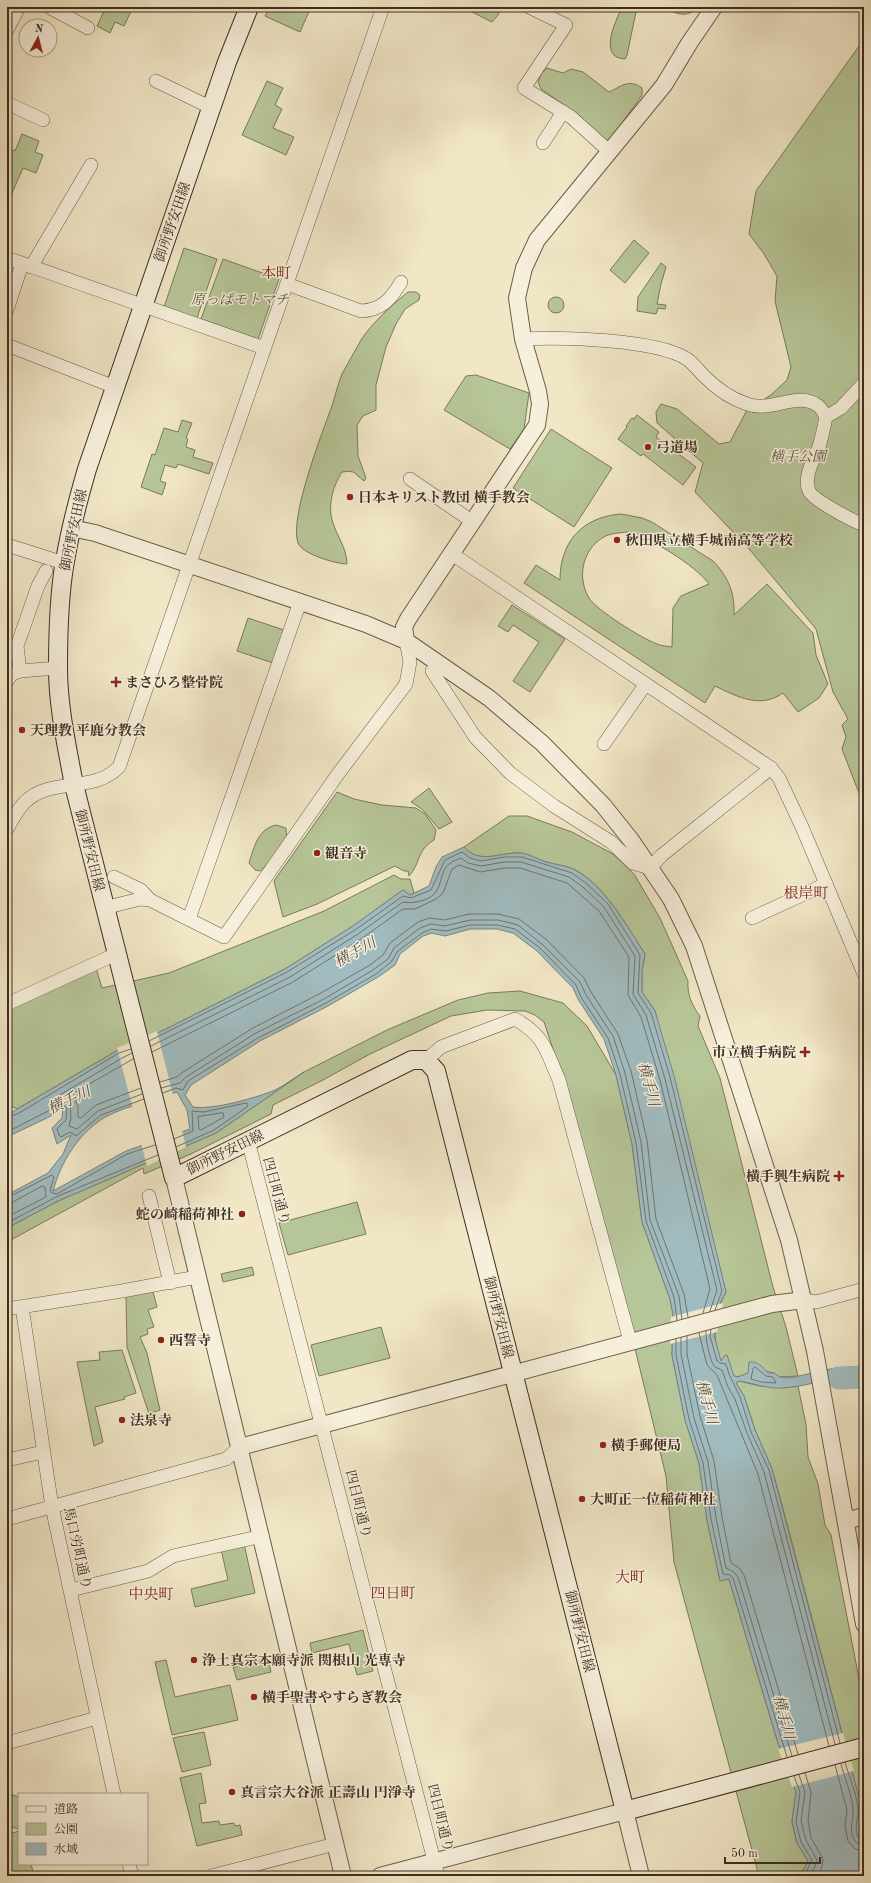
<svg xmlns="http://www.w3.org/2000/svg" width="871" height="1883" viewBox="0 0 871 1883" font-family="'Old Standard TT','Noto Serif JP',serif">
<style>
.green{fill:#b7c698;stroke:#7a7a5c;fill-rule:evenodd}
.water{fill:#a1bcc0;stroke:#798380;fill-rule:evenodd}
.pier{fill:#f1e7c7}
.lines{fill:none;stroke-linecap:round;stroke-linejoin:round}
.shore{stroke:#707470;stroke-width:1}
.river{stroke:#a1bcc0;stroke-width:23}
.minor-casing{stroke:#6b5c4a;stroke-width:14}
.tertiary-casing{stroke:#6b5c4a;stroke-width:18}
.secondary-casing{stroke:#3e2d21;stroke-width:20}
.minor{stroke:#f6efdb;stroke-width:13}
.tertiary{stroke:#f6efdb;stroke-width:16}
.secondary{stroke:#f6efdb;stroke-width:18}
.poi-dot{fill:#8f2418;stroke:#f6efdb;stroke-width:1.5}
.labels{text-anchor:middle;stroke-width:3;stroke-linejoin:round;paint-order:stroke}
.street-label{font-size:14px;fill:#3e2d21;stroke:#f6efdb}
.park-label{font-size:14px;font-style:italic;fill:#5c533f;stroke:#f6efdb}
.poi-label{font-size:14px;font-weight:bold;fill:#3e2d21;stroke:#f6efdb;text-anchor:start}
.neighbourhood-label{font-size:15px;fill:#7a1f14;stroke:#f6efdb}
.water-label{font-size:15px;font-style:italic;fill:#575149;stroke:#f6efdb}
</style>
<rect width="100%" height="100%" fill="#f1e7c7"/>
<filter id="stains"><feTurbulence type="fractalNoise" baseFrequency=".005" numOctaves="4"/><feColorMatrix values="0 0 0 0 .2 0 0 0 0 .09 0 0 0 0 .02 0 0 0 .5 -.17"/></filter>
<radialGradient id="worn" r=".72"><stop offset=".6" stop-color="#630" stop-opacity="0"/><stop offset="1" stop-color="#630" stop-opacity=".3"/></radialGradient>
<!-- green -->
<g class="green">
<path d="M106 7H133L124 26 115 22 110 33 97 26Z"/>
<path d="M270 7H311L300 32 265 16Z"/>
<path d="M462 7H501L498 15 492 22Z"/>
<path d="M622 7H637L627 55 625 59C598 58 615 22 622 7Z"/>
<path d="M663 7H699C685 19 678 14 663 7Z"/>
<path d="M864 39V806L842 749 846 737 842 725 848 719 833 692 816 629 750 550 695 492 703 463 657 423 656 412 661 404 677 409 719 444 730 442 747 410 771 395 787 380 791 367 775 301 777 276 764 254 749 234 756 191Z"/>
<path d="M547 68 563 73 571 69 583 72 609 92C621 87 628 78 642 88V95L609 141 606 140 564 105 541 89 538 82 541 74Z"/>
<path d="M267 81 283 88 275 105 282 109 273 128 294 137 286 155 242 135Z"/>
<path d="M22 134 39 141 35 152 43 155 36 173 23 168 9 200 7 199V148L15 151Z"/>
<path d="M634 240 649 253 625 283 610 270Z"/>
<path d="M184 248 217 259 197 318 164 307Z"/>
<path d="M223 259 279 279 258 339 201 319Z"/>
<path d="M661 263 666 267 661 284 657 304 666 305 665 309 658 308 656 314 637 311 638 297Z"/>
<path d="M408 292H416L420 295 419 300 405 309 396 324 386 347 376 385V410L363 416 357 425 358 456 366 478 364 481C353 473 357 470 342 472 333 486 327 506 333 523 337 536 347 549 347 564 336 564 302 554 298 543 289 518 322 433 332 406 335 396 338 384 342 374 348 363 355 351 361 340 371 324 393 304 408 292Z"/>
<circle cx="556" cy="305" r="8"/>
<path d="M476 375 529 393 524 429 510 449 444 410 466 376Z"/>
<path d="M637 415 659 432 656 437 696 467 683 485 643 454 641 456 618 439 627 427 626 426 632 418 634 419Z"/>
<path d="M182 420 192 423 186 438 188 439 186 447 195 450 193 457 213 463 209 474 178 464 176 468 165 465 160 481 166 483 162 495 141 487 152 454 155 455 164 428 178 432Z"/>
<path d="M551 429 612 468 574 527 513 488Z"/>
<path d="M621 514 642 518 652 522 713 561C728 576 735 593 734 615L767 584 813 633 816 655 828 684 819 698 798 712 783 693C760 709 738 697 715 686L705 703 524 583 536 565 560 580C560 542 582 517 621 514ZM628 532C651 538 695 565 709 584L681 596 673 608 672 647C667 646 661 646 657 644 643 639 596 610 589 598 577 578 582 551 602 538 610 533 619 533 628 532Z"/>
<path d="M512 605 565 639 530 692 513 681 539 642 513 625 508 632 498 626Z"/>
<path d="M248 618 284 630 273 663 237 651Z"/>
<path d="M429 788 452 822 439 829 422 809 411 802Z"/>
<path d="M337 792 354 799 382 805 416 808 425 814 436 830 434 840C416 851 421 863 409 876L408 871H404L395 866 317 904 283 917 274 881Z"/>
<path d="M509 816H527L572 832 613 854 634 874 660 918 688 981C687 994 692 1006 700 1016L698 1026 720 1078 773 1287 786 1327 798 1376 779 1377 774 1373 749 1368 748 1373 738 1377 734 1376C731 1370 725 1367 722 1362 710 1344 716 1309 726 1292L655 1011 642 992V971L645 954C627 927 604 883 573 869 565 865 555 865 547 862 538 860 529 854 521 853 499 852 480 865 464 847Z"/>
<path d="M276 825 286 828C286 831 287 835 286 837 283 848 268 864 260 871L255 870 249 863C254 847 258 829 276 825Z"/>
<path d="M394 875 401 879H410L414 893 410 895 403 890 353 926 285 969 162 1031 118 1050 17 1109 7 1104V1009L96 968 102 988 169 973 324 911Z"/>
<path d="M520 991 563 1003 587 1026 616 1075 632 1144 642 1222 670 1299 673 1314 672 1355 685 1420 699 1463 707 1520 720 1580 729 1579 778 1743 796 1792 792 1822 797 1843 808 1861 800 1876H759L674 1562 666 1476 629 1324 564 1082 544 1022 535 1015 525 1011 487 1010 451 1016 370 1054 323 1080 273 1105 271 1114 191 1154 144 1174 143 1168 7 1242V1228L58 1201 216 1133 304 1072 387 1030 458 1000 488 993Z"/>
<path d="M357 1202 366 1234 288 1255 279 1223Z"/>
<path d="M252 1267 254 1275 223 1282 221 1274Z"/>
<path d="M153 1292 157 1307 148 1310 154 1327 147 1329 148 1334 140 1337 147 1353 160 1410 149 1414 127 1347 126 1296Z"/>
<path d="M381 1327 390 1358 319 1376 311 1345Z"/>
<path d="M122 1350 136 1393 124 1397 125 1399 95 1407 103 1442 94 1446 77 1362 100 1360 99 1352Z"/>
<path d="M739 1381 760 1386H798L806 1424 808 1457 818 1484 825 1525 831 1535 864 1704V1845L860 1825 862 1809 785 1516 772 1469 755 1430 744 1396 736 1383Z"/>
<path d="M244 1544 255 1593 195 1607 191 1589 228 1580 221 1549Z"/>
<path d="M363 1630 373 1671 357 1675 349 1644 312 1653 310 1643Z"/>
<path d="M268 1658 271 1672 237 1680 233 1667Z"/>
<path d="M166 1660 175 1697 230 1685 238 1720 172 1735 155 1662Z"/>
<path d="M204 1732 211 1765 182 1772 173 1738Z"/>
<path d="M201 1773 206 1803 199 1804 202 1823 219 1821 220 1825 234 1823 235 1826 240 1825 242 1835 197 1846 180 1778Z"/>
<path d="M7 1793 19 1797V1829L11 1827 8 1823Z"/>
<path d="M7 1828 9 1834 19 1831V1864H31L34 1876H7Z"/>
</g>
<!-- water -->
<path class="water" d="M464 847C480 865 499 852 521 853 530 854 538 860 547 862 555 865 565 865 573 869 604 884 627 926 645 954L642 971V992L655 1011 674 1076 726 1292 721 1301 714 1335 721 1361 725 1355H727L734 1376 738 1377 748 1373 749 1362C757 1361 763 1367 768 1373H774L780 1377 790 1378 835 1368 864 1366V1380L861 1379V1373L850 1372 844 1375C824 1380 803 1387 782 1388 767 1389 754 1383 739 1381L736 1383 744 1396 755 1430 772 1469 862 1809 860 1825 864 1845V1876H800L808 1861 797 1843 792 1821 796 1792 778 1743 729 1579 720 1581 707 1520 699 1463 685 1420 672 1355 673 1314 670 1299 642 1222 632 1144 616 1075 604 1039 578 999 573 988 537 951 513 933 497 929H470L445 936 432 933 423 936 400 954 395 965 378 977 328 1006 260 1041 191 1085 185 1095 193 1107C213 1110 256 1098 275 1090 285 1085 294 1078 304 1072L216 1133 58 1201 7 1228V1195L48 1173 63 1154 71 1135 57 1144 52 1128 62 1118 63 1107 49 1117 7 1137V1115L118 1050 162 1031 285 969 353 926 403 890 410 895 429 886 436 867 442 857ZM177 1092 187 1110 190 1129 126 1151 53 1191C61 1162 77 1136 102 1119 119 1108 157 1099 177 1092Z"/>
<!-- pier -->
<g class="pier">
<path d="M157 1031 173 1095 133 1109 117 1048Z"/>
<path d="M182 1130 186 1147 147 1166 141 1143Z"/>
<path d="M723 1303 717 1332 670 1344 671 1317Z"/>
<path d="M843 1733 854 1771 792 1787 778 1749Z"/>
</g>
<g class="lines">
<!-- shore -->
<g class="shore">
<path d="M149 1041 287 972 355 930 403 896 411 898 431 890 445 860 462 852 470 858 481 861 504 857H522L572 873 587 884 608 904 640 955 638 993 651 1013 670 1077 722 1291 715 1310"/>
<path d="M151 1046 290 977 358 934 403 902C412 904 432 901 437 890 442 882 441 870 449 864 452 861 457 860 461 858L468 863 481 866 504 862H521L569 877 584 888 604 907 635 956 633 994 646 1015 665 1079 717 1290 710 1311"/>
<path d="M152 1052 293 982 361 939 403 909H415L436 899 443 893 452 869 459 865 480 872 505 868H520L567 883 599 911 629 957 628 995 641 1017 660 1080 710 1289 703 1313"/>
<path d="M132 1053 122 1058 58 1096 57 1098 65 1100 70 1103 71 1118 69 1126 77 1129 98 1111 142 1094"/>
<path d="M133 1059 72 1094 78 1106V1117L81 1118 96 1105 141 1088"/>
<path d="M160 1082 177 1077 183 1072 253 1028 321 993 370 965 383 955 390 943 418 922 429 918 445 920 469 914H498L519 919 547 940 584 978 591 992 618 1034 631 1071 647 1140 656 1219 684 1294 688 1317"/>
<path d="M161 1088 180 1083 186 1077 256 1033 324 999 373 970 388 959 394 948 420 928 431 924 445 926 470 920H498L518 925 543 945 580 982 586 995 613 1036 625 1073 641 1142 650 1220 679 1296 682 1319"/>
<path d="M163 1093 176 1088 183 1090 188 1081 258 1038 326 1003 376 974 391 962 398 951 422 933 431 929 446 931 470 925H497L515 929 540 948 576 985 581 997 608 1038 620 1074 636 1143 646 1221 674 1297 677 1320"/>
<path d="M223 1113 224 1117 201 1130 199 1129 198 1117Z"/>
<path d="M7 1118 19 1113 119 1053 131 1049"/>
<path d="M7 1132 62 1104 67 1108 66 1120 57 1129 59 1135 61 1137 70 1132 76 1136 101 1115 144 1099"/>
<path d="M174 1139 193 1131 192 1111 204 1112 246 1103 248 1104 247 1107 214 1130 176 1147"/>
<path d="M7 1198 52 1175 54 1177 50 1190 52 1193 57 1194 127 1154 155 1145"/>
<path d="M7 1203 13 1202 42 1186 45 1187 46 1197 7 1217"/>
<path d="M7 1223 58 1196 158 1155"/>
<path d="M711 1330 710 1336 717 1361 720 1363 726 1364 729 1374 740 1397 751 1432 769 1470 840 1743"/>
<path d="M706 1331C705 1337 710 1361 714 1366 716 1368 720 1369 722 1370L728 1387 735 1399 747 1433 764 1472 835 1744"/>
<path d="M699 1333 707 1365 717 1375 758 1474 829 1746"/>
<path d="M687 1336V1354L700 1416 714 1461 722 1517 731 1563 739 1568 744 1575 798 1754"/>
<path d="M681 1338V1354L694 1418 708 1462 716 1518 726 1568 734 1572 738 1577 792 1756"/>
<path d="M676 1339V1355L689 1419 703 1463 711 1519 723 1574 730 1575 733 1578 787 1757"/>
<path d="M755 1367 766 1376 773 1377 776 1383 761 1382 751 1379 753 1369Z"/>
<path d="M845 1762C849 1777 857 1794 858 1809 859 1819 852 1830 860 1840H864"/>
<path d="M841 1764C844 1776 853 1798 853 1810 854 1821 847 1833 857 1843L864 1845"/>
<path d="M835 1765 847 1810 845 1826 848 1841 855 1849 864 1851"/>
<path d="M805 1773 811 1792 808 1821 811 1838 823 1859 822 1867 817 1876"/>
<path d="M799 1775 805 1792 801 1821 806 1840 817 1860 816 1864 810 1876"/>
<path d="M794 1776 800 1792 796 1822 801 1842 812 1860 804 1876"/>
</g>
<!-- river -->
<path class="river" d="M839 1378 864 1377"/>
<defs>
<g id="minor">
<path d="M49 7 88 28"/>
<path d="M529 7 566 25 524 88 571 117 610 152"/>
<path d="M7 30 19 7"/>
<path d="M156 81 212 108"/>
<path d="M7 103 43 120"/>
<path d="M543 143 563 112"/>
<path d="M7 258 264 348"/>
<path d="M31 267 91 165"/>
<path d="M287 284 361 311C382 310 391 299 401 282"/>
<path d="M7 310 22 264"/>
<path d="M523 339C561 337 656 339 687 359 693 363 699 371 704 376 716 388 731 399 747 404 771 413 797 391 817 405 821 407 824 413 826 417"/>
<path d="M7 345 115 387"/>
<path d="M864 383 841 408 826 417C824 427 822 437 819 447 814 459 803 477 809 491 813 500 853 521 864 525"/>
<path d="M410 479 473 522"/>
<path d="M7 545 64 563"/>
<path d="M452 554 771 768 779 778 802 827 864 974"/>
<path d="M20 671 17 646 38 586 46 571"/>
<path d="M432 671 475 737 510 773 554 806 611 842 633 863 650 868 662 855 771 768"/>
<path d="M7 681 12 674 20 671 58 668"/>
<path d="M604 744 645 685"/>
<path d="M7 829C12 820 17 811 24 803 50 776 93 794 119 767L383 7"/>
<path d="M114 877 141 890 150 900"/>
<path d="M104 908 140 899 150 900 224 937 338 774 406 684 410 662 406 641"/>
<path d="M752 918 826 884"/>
<path d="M189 919 300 602"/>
<path d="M7 1004 116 954"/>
<path d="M426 1060 441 1047 515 1019C545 1036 546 1051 559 1080L630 1341"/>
<path d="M248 1141 438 1876"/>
<path d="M149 1196 170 1283"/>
<path d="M804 1300 816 1302 864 1289"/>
<path d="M22 1307 52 1507 114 1794"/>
<path d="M7 1309 122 1291 197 1277"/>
<path d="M7 1460 43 1452"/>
<path d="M7 1519 226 1459 240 1447"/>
<path d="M71 1590 148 1571 173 1556 262 1536"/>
<path d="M7 1743 97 1718"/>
<path d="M129 1864 132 1876"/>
<path d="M211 1876 335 1844"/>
</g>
<g id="tertiary">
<path d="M71 528 95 533 366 624 406 641 489 698 542 743 603 805 631 840 671 899 694 946 789 1240 815 1351 864 1624"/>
<path d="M406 641 404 627 408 619 537 425 540 404 538 391 523 339 517 298 524 268 537 240 664 85 690 42 714 7"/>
<path d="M174 1178 343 1876"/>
<path d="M240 1447 772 1304 804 1300"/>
<path d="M846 1521 864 1516"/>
<path d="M380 1876 625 1811 641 1876"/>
</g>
<path id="secondary" d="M249 7 227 62 87 469C78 500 70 530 65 561 59 594 58 634 58 668 58 707 67 747 74 785L174 1178 412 1060H426L436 1071 625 1811 864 1747"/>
</defs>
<!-- minor casing -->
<use href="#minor" class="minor-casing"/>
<!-- tertiary casing -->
<use href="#tertiary" class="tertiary-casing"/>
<!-- secondary casing -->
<use href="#secondary" class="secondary-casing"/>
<!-- minor -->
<use href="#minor" class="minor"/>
<!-- tertiary -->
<use href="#tertiary" class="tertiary"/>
<!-- secondary -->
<use href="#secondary" class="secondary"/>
</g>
<!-- markers -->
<g class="poi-dot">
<circle cx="648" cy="447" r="4"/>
<circle cx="350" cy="497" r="4"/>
<circle cx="617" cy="540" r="4"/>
<path d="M114 676h4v4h4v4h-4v4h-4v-4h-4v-4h4z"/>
<circle cx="22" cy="730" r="4"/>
<circle cx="317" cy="853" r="4"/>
<path d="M803 1046h4v4h4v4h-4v4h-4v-4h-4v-4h4z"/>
<path d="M837 1170h4v4h4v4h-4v4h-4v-4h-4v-4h4z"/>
<circle cx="242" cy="1214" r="4"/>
<circle cx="161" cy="1340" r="4"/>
<circle cx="122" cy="1420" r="4"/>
<circle cx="603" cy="1445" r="4"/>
<circle cx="582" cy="1499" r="4"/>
<circle cx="194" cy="1660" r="4"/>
<circle cx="254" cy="1697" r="4"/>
<circle cx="232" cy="1792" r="4"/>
</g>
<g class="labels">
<!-- street labels -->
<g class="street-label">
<text transform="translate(172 222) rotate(-71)" y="5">御所野安田線</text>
<text transform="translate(73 530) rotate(-78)" y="5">御所野安田線</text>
<text transform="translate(90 850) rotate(76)" y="5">御所野安田線</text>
<text transform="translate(225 1152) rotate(-26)" y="5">御所野安田線</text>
<text transform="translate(277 1191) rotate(75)" y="5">四日町通り</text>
<text transform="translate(499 1317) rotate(76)" y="5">御所野安田線</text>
<text transform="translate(359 1504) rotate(76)" y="5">四日町通り</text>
<text transform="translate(78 1548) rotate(77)" y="5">馬口労町通り</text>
<text transform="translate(580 1631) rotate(76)" y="5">御所野安田線</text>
<text transform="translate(441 1818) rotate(76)" y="5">四日町通り</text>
</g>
<!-- park labels -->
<g class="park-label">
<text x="240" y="304">原っぱモトマチ</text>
<text x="798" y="461">横手公園</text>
</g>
<!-- poi labels -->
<g class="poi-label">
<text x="656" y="452">弓道場</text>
<text x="358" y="502">日本キリスト教団 横手教会</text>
<text x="625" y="545">秋田県立横手城南高等学校</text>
<text x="125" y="687">まさひろ整骨院</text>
<text x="30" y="735">天理教 平鹿分教会</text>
<text x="325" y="858">観音寺</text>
<text x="796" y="1057" text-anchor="end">市立横手病院</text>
<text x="830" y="1181" text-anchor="end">横手興生病院</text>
<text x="234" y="1219" text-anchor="end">蛇の崎稲荷神社</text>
<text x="169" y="1345">西誓寺</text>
<text x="130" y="1425">法泉寺</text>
<text x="611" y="1450">横手郵便局</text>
<text x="590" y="1504">大町正一位稲荷神社</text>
<text x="202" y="1665">浄土真宗本願寺派 関根山 光専寺</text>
<text x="262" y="1702">横手聖書やすらぎ教会</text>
<text x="240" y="1797">真言宗大谷派 正壽山 円淨寺</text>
</g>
<!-- neighbourhood labels -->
<g class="neighbourhood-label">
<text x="276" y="278">本町</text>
<text x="806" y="898">根岸町</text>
<text x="630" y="1582">大町</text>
<text x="393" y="1598">四日町</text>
<text x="151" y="1599">中央町</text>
</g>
<!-- water labels -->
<g class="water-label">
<text transform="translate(355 952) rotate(-29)" y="5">横手川</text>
<text transform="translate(649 1084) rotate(75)" y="5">横手川</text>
<text transform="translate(69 1100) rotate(-25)" y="5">横手川</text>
<text transform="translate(707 1402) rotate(75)" y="5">横手川</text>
<text transform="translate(784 1717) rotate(75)" y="5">横手川</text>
</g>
</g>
<!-- margin -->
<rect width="871" height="1883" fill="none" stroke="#f1e7c7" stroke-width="24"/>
<rect x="8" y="8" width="855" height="1867" fill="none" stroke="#3e2d21" stroke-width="2"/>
<rect x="12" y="12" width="847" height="1859" fill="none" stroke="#3e2d21"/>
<!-- legend -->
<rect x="18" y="1793" width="130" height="72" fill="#f6efdb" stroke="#aca191"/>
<rect x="26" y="1806" width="20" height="6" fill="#f6efdb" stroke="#aca191"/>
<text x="54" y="1813" font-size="12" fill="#3e2d21">道路</text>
<rect x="26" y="1823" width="20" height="12" fill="#b7c698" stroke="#aca191"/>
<text x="54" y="1833" font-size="12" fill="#3e2d21">公園</text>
<rect x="26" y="1843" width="20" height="12" fill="#a1bcc0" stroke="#aca191"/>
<text x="54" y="1853" font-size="12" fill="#3e2d21">水域</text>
<!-- north arrow -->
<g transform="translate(38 38) rotate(7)"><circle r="19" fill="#f6efdb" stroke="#aca191"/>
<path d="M0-3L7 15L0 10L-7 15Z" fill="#8f2418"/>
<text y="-6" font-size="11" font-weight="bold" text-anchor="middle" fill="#3e2d21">N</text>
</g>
<!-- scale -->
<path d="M725 1857v6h95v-6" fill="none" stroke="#3e2d21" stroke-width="2"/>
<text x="731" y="1857" font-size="12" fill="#3e2d21" stroke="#f6efdb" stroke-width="3" paint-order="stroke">50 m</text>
<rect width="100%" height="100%" filter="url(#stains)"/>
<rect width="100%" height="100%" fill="url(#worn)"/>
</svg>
